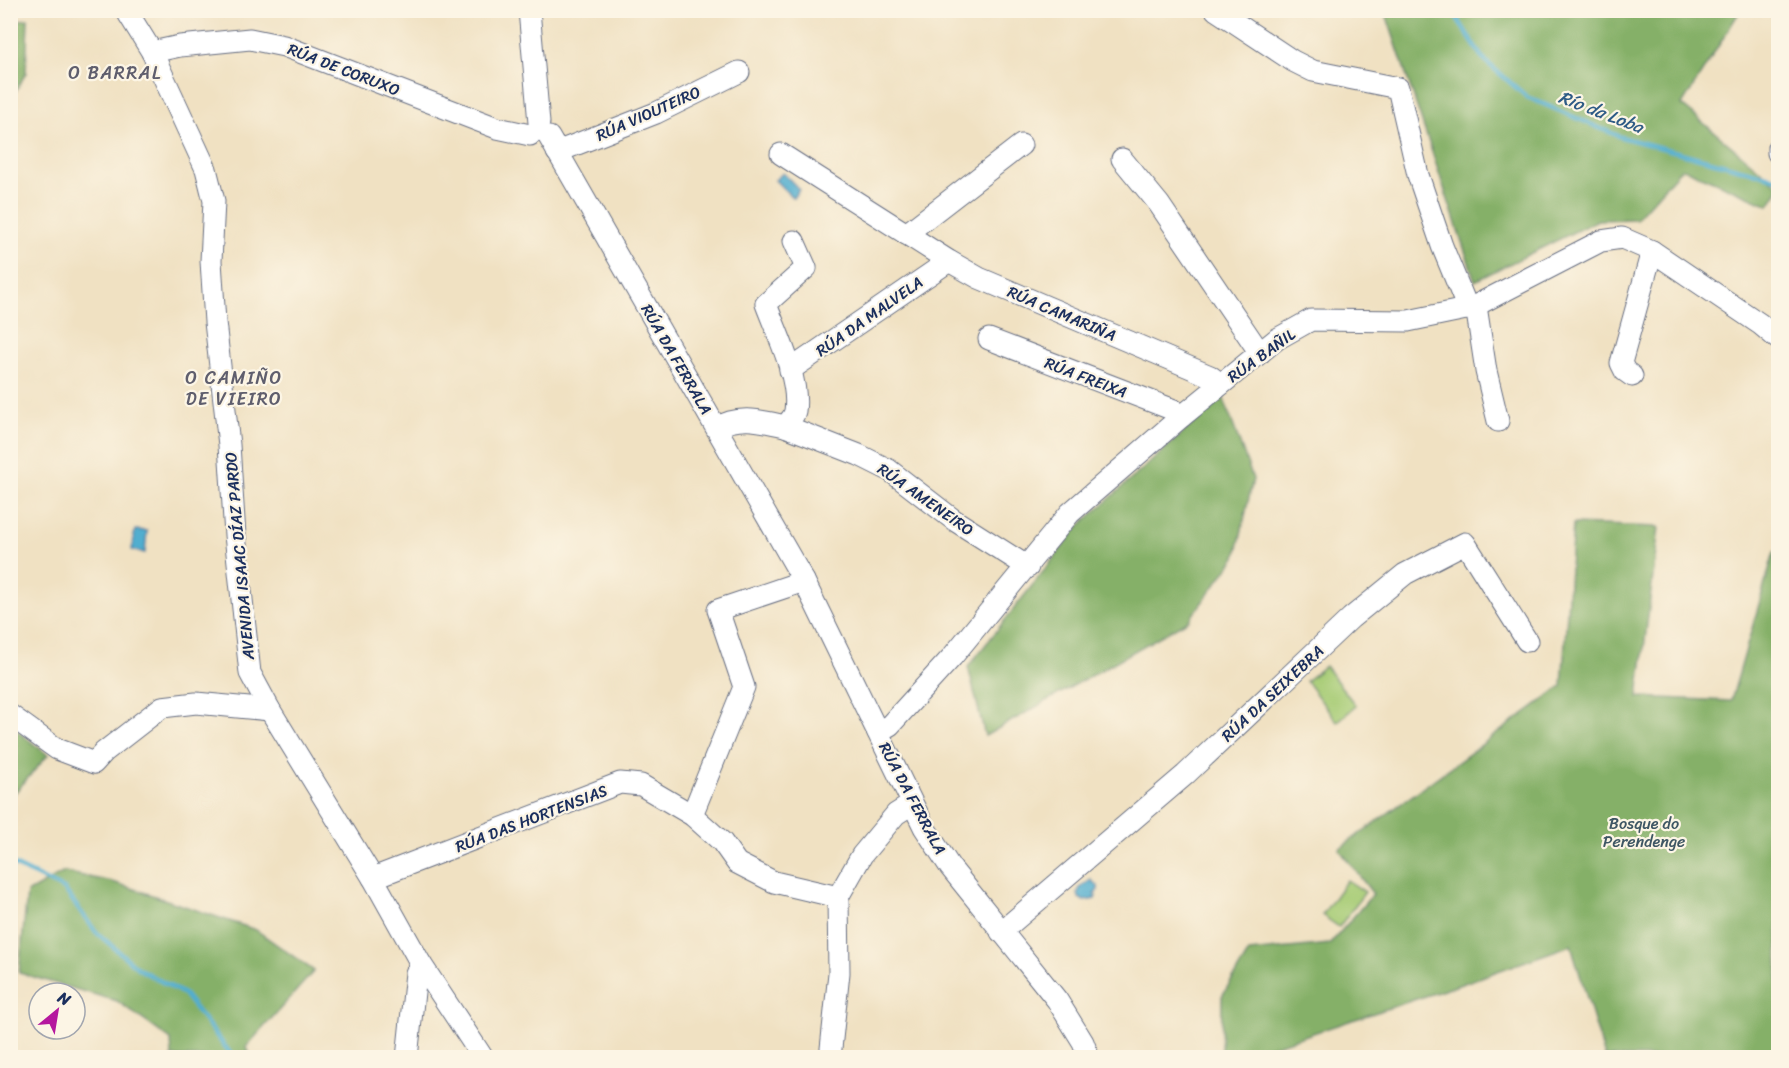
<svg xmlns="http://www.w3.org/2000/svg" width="1789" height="1068" viewBox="0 0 1789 1068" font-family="Sriracha,sans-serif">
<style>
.green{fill:#a7cc76;stroke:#617e6a;stroke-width:1.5}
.forest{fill:#85b067;stroke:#507062;stroke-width:1.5}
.water{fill:#51aecf;stroke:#366e96;stroke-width:1.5}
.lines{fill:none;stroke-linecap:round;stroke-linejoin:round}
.stream{stroke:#51aecf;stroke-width:4.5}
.minor-casing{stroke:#666d81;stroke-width:23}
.minor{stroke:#fff;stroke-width:21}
.labels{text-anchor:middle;stroke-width:4.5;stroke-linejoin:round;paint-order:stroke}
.street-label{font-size:16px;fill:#1b2f5e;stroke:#fcf5e5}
.park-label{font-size:16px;fill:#3e5664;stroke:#fcf5e5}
.neighbourhood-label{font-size:18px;letter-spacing:1.5px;fill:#5f5e6d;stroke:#fcf5e5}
.water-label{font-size:18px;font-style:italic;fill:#2e5b86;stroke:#fcf5e5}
</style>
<rect width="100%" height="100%" fill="#fcf5e5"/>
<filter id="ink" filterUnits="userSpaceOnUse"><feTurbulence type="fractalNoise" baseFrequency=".0167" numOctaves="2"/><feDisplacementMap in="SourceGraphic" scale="12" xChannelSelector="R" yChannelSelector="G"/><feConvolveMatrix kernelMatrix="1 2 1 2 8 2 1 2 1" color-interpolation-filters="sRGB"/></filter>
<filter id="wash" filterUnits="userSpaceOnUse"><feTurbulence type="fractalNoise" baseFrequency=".008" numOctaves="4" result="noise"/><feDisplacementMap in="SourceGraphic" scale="24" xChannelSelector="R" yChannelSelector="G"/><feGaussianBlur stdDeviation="1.35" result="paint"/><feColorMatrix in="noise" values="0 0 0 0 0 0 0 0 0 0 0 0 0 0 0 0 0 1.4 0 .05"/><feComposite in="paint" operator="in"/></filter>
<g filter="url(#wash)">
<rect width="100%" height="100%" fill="#f0e1c2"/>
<!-- green -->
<g class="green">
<path d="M1325 666 1356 706 1337 722 1306 681Z"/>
<path d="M1347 880 1365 892 1339 927 1322 915Z"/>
</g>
<!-- forest -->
<g class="forest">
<path d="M1383 11H1740L1682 105 1778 185V191L1769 205 1682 168 1636 219 1598 220 1475 281 1386 14Z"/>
<path d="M28 19 26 73 11 99V21Z"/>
<path d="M1223 397 1253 479 1236 557 1189 620 985 736 968 667 1079 526Z"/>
<path d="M1573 524 1659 527 1638 697 1731 701 1774 552H1778V1057H1605L1571 945 1453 987 1240 1057H1221L1222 996 1249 952 1330 944 1373 894 1339 849 1562 686Z"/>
<path d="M11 726 48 755 11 797Z"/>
<path d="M64 872 113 882 256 930 314 971 246 1047 251 1057H172L171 1040 117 1001 19 973 27 893Z"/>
</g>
<!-- water -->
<g class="water">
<path d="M783 173 799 189 793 198 775 180Z"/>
<path d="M135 530 147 531 145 553 132 550Z"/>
<path d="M1091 880 1098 886V890L1094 894 1096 896 1095 899 1084 901 1079 898 1078 892 1080 888Z"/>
</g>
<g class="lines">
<!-- stream -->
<g class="stream">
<path d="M1452 10 1483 59 1527 97 1621 137 1778 179"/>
<path d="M10 863 64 889 96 932 139 969 184 994 234 1058"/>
</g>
</g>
</g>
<g filter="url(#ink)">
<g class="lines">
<defs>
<g id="minor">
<path d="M126 10 152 52 206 169 214 201 211 261 215 322 229 445 235 535 250 673 270 710 373 878 421 964 483 1058"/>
<path d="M529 10 539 123"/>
<path d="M1216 10 1293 61 1313 71 1398 88 1418 175 1442 246 1468 309"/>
<path d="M152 52 180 46 250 39 284 46 497 128 530 135"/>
<path d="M549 137 804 581 924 827 950 867 1057 1000 1083 1042 1089 1058"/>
<path d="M1778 148V153"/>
<path d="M557 152 656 113 739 72"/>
<path d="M781 154 949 261 979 278 1210 376 1221 384"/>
<path d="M1122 159 1159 204 1260 353"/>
<path d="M906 234 1021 145"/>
<path d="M1476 306 1486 371 1498 421"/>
<path d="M989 339 1174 410 1181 417"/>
<path d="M790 370 949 261"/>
<path d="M1632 376 1625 371 1621 363 1652 251"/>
<path d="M785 426 859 455 889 470 954 520 1028 567"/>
<path d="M717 428C738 414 762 421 785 426 789 422 794 417 795 411 800 379 777 334 766 304L806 268 794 241"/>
<path d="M10 715 57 749 94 763 104 752 162 707 196 703 270 710"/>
<path d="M878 732 890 725 952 657 1070 513 1181 417 1277 339 1311 320 1408 321 1471 308 1601 241 1622 238 1652 251 1760 324 1778 339"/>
<path d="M692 815 744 687 718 610 804 581"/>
<path d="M373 878 620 783 641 785 692 815 722 842 737 863 774 882 838 897"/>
<path d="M1001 932 1185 775 1351 618 1405 574 1465 543 1527 641"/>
<path d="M407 1058 416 973 421 964"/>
<path d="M830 1058 839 973 838 897 862 855 896 814 912 804"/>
</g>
</defs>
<!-- minor casing -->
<use href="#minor" class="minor-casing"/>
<!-- minor -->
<use href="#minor" class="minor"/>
</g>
</g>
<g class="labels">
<!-- street labels -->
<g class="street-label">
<text transform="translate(344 69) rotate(21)" y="6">RÚA DE CORUXO</text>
<text transform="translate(648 113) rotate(-24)" y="6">RÚA VIOUTEIRO</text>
<text transform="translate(1062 313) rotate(23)" y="6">RÚA CAMARIÑA</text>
<text transform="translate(869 316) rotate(-35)" y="6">RÚA DA MALVELA</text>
<text transform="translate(1261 355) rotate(-36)" y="6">RÚA BAÑIL</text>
<text transform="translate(677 359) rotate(60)" y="6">RÚA DA FERRALA</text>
<text transform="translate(1086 377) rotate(21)" y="6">RÚA FREIXA</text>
<text transform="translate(926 499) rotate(35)" y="6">RÚA AMENEIRO</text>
<text transform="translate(239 556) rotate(-95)" y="6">AVENIDA ISAAC DÍAZ PARDO</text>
<text transform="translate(1272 693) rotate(-43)" y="6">RÚA DA SEIXEBRA</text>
<text transform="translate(913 798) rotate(62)" y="6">RÚA DA FERRALA</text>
<text transform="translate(531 818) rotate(-21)" y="6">RÚA DAS HORTENSIAS</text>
</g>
<!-- park labels -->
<g class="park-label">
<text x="1644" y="829">Bosque do<tspan x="1644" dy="18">Perendenge</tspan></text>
</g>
<!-- neighbourhood labels -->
<g class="neighbourhood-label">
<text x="115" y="79">O BARRAL</text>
<text x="234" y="384">O CAMIÑO<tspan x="234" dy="21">DE VIEIRO</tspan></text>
</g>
<!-- water labels -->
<g class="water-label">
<text transform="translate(1601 112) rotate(21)" y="6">Río da Loba</text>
</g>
</g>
<!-- margin -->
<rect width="1789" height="1068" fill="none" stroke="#fcf5e5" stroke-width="36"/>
<!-- north arrow -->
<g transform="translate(57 1011) rotate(30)"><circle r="28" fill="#fcf5e5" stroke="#a2a6af" stroke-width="1.5"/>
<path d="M0-4.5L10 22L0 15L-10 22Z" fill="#b5179e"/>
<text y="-9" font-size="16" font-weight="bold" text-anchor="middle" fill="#1b2f5e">N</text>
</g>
</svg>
